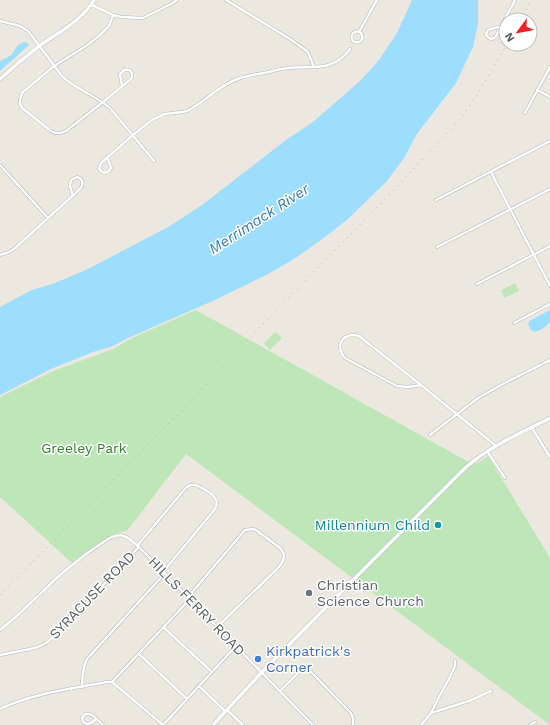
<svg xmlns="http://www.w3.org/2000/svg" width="550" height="725" viewBox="0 0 550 725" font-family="'Work Sans',sans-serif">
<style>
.green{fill:#bee6b9}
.water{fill:#9ddeff}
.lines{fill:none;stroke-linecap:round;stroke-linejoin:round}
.street-casing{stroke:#b2b7bb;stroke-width:3.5}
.secondary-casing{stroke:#b3b8bd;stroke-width:4.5}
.street{stroke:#fff;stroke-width:2.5}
.secondary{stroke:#fff;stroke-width:3.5}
.rail{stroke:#b1b2b2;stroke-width:1;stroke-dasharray:1 5;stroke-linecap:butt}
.culture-dot{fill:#0f9aa8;stroke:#fff;stroke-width:1.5}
.worship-dot{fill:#6b7280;stroke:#fff;stroke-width:1.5}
.shop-dot{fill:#3f7fe0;stroke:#fff;stroke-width:1.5}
.labels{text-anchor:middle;stroke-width:3;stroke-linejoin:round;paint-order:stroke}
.park-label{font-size:14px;fill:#33832e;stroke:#fff}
.culture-label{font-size:14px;fill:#0d838f;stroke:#fff;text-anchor:end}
.worship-label{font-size:14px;fill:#5b616d;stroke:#fff;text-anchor:start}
.street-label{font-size:14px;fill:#585d61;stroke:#fff}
.shop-label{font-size:14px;fill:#366cbe;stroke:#fff;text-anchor:start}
.water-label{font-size:15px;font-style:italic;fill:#337aad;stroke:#fff}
</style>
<rect width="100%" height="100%" fill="#ede8df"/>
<!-- green -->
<g class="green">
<path d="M515 283 519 291 504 298 501 290Z"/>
<path d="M196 310 474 465 488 456 550 558V725L186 454 127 531C111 531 85 553 72 563L0 497V397L53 371 113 349 132 338Z"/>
<path d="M275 332 282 338 270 350 264 343Z"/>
</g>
<!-- water -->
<g class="water">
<path d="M412 0H478V24L473 47 456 83 417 134 404 158 387 181 348 219 325 237 294 259 268 274 215 300 128 338 113 346 96 351 51 369 0 395V307L32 290 55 283 88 269 170 226 202 205 286 140 313 122 361 80 379 60 397 33Z"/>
<path d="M24 42 28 43 29 45 28 46 0 71V61C4 59 9 57 12 54 17 47 15 46 24 42Z"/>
<path d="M550 310V322C545 328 541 330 534 332L530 329 528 323 531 320Z"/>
</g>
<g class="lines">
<defs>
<g id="street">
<path d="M226 0 290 39 308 52 314 67"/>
<path d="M92 5 113 15 121 17 143 18 173 3 177 0"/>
<path d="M113 15 109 26 99 36 86 46 54 66 23 92C20 97 19 103 22 108L51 131C56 134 61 134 66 131L103 102 131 79C134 73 130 68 124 70L120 74 122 86"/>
<path d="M0 21 20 26 28 31 62 76C75 89 95 95 110 108L154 161"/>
<path d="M500 27 494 28 488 30 486 34 488 37 491 39 494 38 496 36 515 0"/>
<circle cx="357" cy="37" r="5.5"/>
<path d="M359 32 377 0"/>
<path d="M537 90 550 97"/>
<path d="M525 113 550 67"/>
<path d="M107 157 111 168 109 171 104 173 99 169 101 163 133 135 152 120 165 114 182 112 187 111C206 101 219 85 240 78 247 76 256 74 264 73 272 71 280 69 288 68 313 65 332 73 350 49"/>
<path d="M0 165 48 218"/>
<path d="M491 172 550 286"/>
<path d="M436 200 550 141"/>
<path d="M437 247 550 189"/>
<path d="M0 255 9 252 14 249 80 189C84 184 83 179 77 177L71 180 70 186 73 196"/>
<path d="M477 284 550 246"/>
<path d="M514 323 550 304"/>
<path d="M421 385 359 336C343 331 334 346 345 358L397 386 408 387 421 385 496 446"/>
<path d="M532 428 550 457"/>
<path d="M430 435 478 398 501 385 550 360"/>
<path d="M487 451 505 478"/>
<path d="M137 546 184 490C186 488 188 485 192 485 198 484 214 494 216 500 218 503 216 506 215 509L163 572"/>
<path d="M188 597 245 530 253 529 256 530 280 548 284 554 283 561 279 567 217 627"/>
<path d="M163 627 212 672"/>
<path d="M0 630 19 614 61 574 86 554 108 539C123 531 128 537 139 547L313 725"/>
<path d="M139 654 187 699"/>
<path d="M0 655 30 649 38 647 46 643 52 638 70 616 84 605 139 547"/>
<path d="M112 682 190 599"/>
<path d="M112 682 163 725"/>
<path d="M199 686 225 711"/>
<path d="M82 687C82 677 83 668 87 659L165 573"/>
<path d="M280 691 299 672 305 670 311 672 351 713 353 718V725"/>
<path d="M0 709C33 693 71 689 107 682H112"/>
<path d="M227 710 243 725"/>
<path d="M431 713 469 701 491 691"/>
<path d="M96 719 91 723 87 724 83 722 82 718 85 714C92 712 98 721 103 725"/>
<path d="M163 725 236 646"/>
<path d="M421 725 431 713 439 697 450 677 455 666V661"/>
<path d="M530 725 535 722"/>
</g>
<g id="secondary">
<path d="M0 79C12 68 25 57 38 47 57 33 82 21 94 0"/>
<path d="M213 725 262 672 369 564 465 468C490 446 521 433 550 418"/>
</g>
</defs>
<!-- street casing -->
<use href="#street" class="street-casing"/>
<!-- secondary casing -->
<use href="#secondary" class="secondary-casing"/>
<!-- street -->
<use href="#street" class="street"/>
<!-- secondary -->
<use href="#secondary" class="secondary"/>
<!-- rail -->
<g class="rail">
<path d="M520 20 531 0"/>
<path d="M0 595 185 407 262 325 392 192 460 119 477 95 507 44"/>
</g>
</g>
<!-- markers -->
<circle class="culture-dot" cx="438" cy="525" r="4"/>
<circle class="worship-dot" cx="309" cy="593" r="4"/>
<circle class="shop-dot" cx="258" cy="659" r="4"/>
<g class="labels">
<!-- park labels -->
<g class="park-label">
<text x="84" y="453">Greeley Park</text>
</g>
<!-- culture labels -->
<g class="culture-label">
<text x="430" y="530">Millennium Child</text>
</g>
<!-- worship labels -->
<g class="worship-label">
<text x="317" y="590">Christian<tspan x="317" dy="16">Science Church</tspan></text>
</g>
<!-- street labels -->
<g class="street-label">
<text transform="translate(92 595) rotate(-46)" y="5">SYRACUSE ROAD</text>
<text transform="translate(197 606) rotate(46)" y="5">HILLS FERRY ROAD</text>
</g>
<!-- shop labels -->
<g class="shop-label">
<text x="266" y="656">Kirkpatrick's<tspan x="266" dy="16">Corner</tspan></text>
</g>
<!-- water labels -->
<g class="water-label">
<text transform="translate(259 219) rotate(-33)" y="5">Merrimack River</text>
</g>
</g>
<!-- north arrow -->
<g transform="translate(518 32) rotate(238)"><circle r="19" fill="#ffffff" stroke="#bcbec0"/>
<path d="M0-3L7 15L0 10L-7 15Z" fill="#f31f23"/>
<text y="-6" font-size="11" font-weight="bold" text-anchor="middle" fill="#585d61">N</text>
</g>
</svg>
